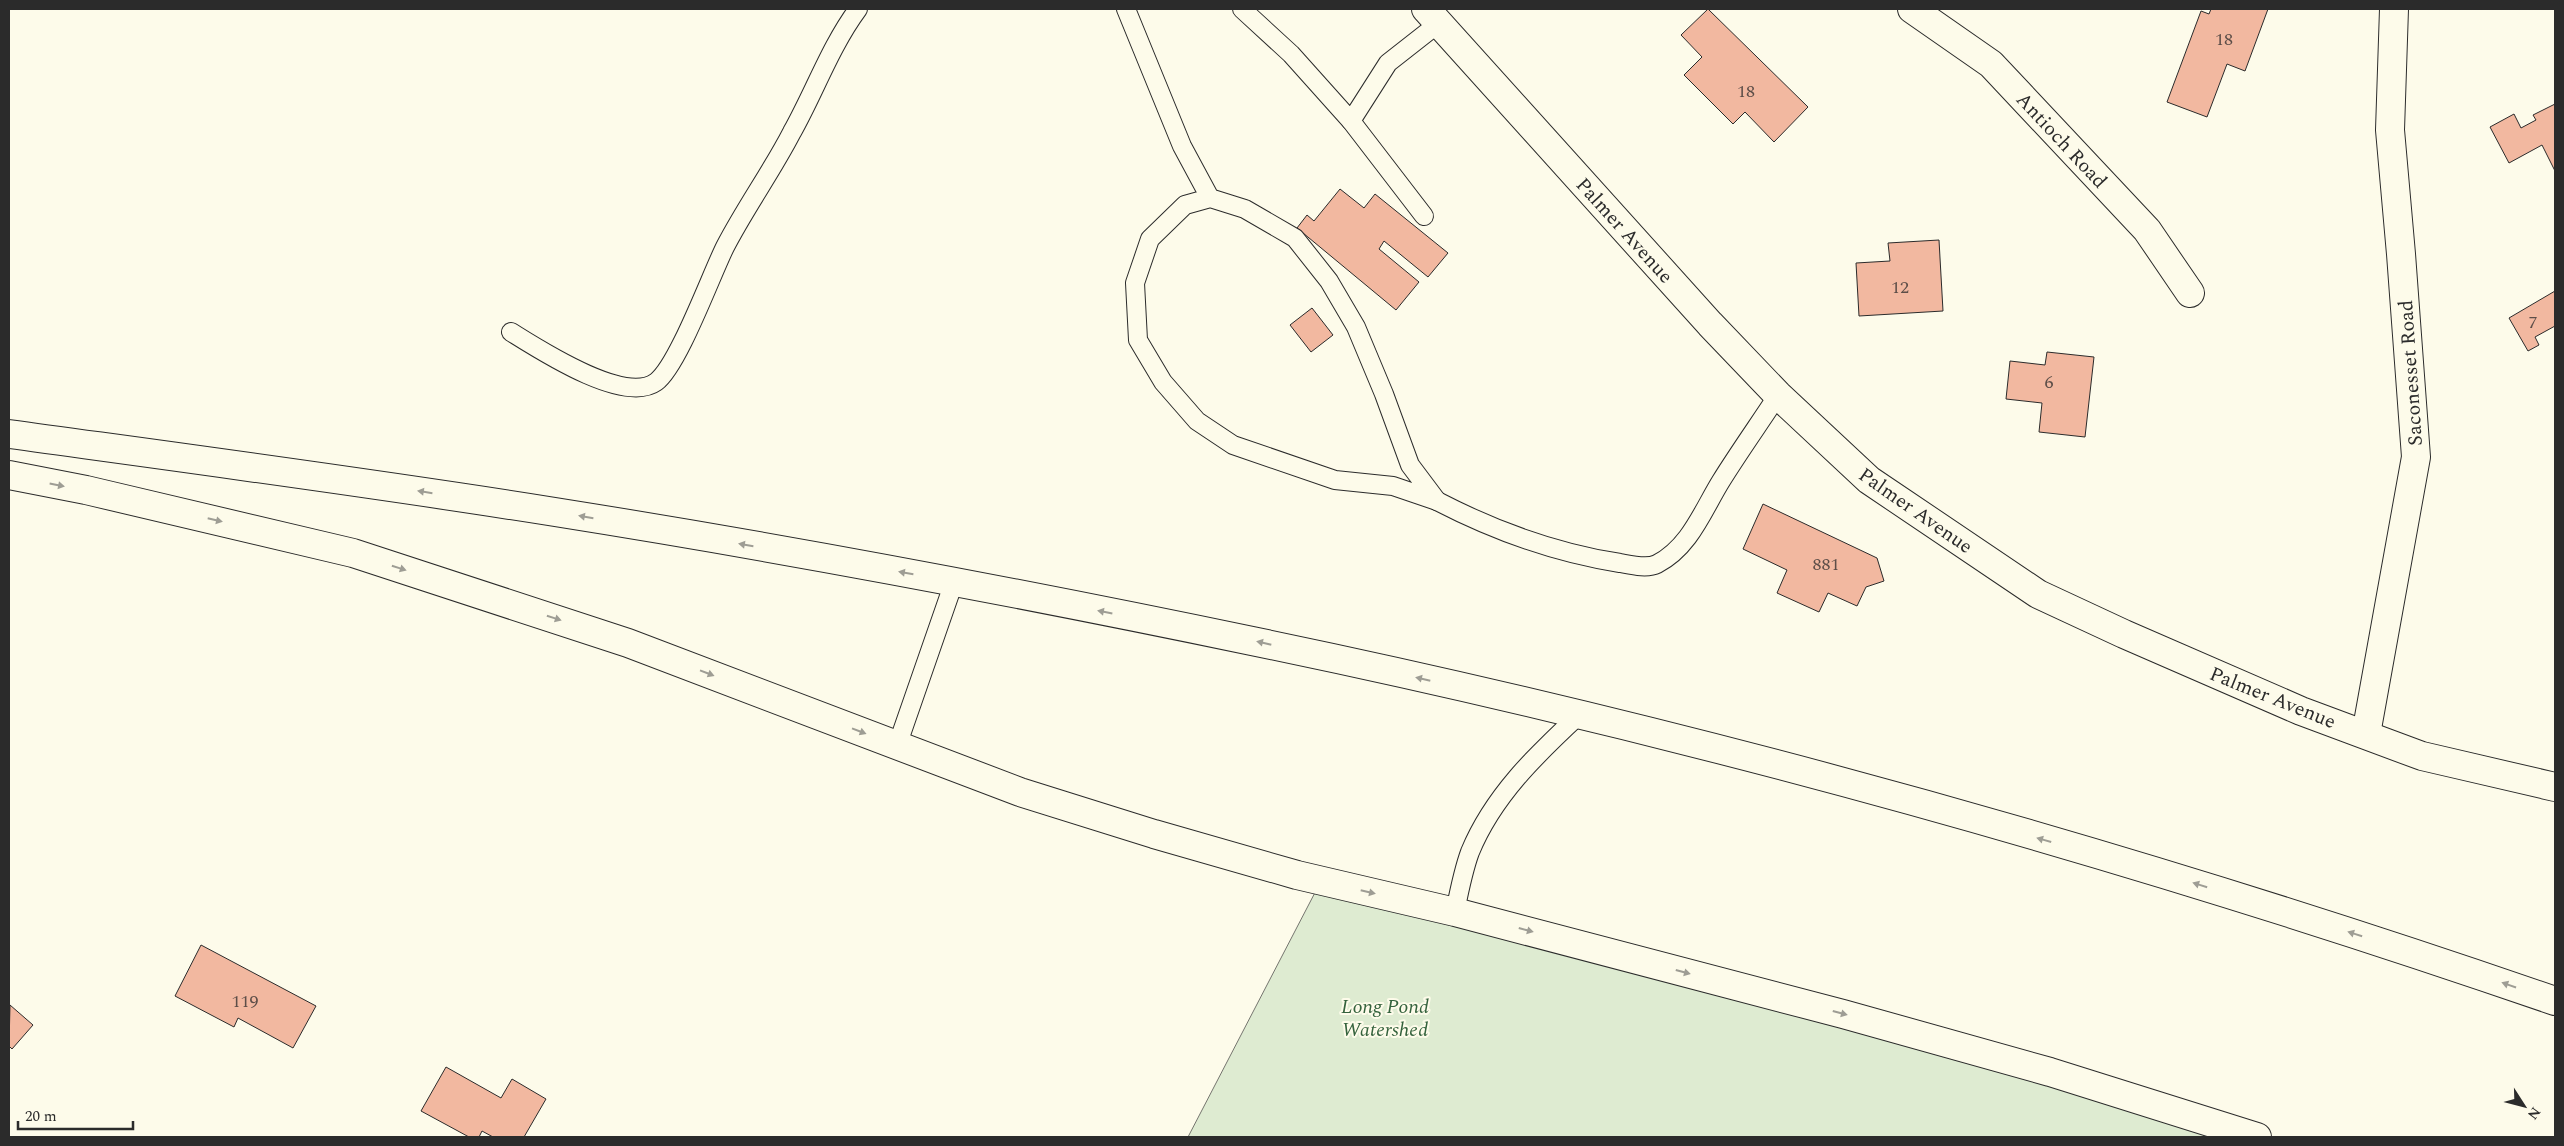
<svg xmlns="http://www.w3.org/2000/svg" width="2564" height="1146" viewBox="0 0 2564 1146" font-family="Spectral,serif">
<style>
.green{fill:#deebd1;stroke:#74746e}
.building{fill:#f2b8a0;stroke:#2b2b2b}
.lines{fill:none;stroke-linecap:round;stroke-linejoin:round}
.service-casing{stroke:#2b2b2b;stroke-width:20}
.minor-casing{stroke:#2b2b2b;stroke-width:30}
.secondary-casing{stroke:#2b2b2b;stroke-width:30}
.motorway-casing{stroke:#2b2b2b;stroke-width:30}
.service{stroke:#fdfbea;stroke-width:18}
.minor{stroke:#fdfbea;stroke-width:28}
.secondary{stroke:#fdfbea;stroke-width:28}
.motorway{stroke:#fdfbea;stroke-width:28}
.oneway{fill:#9e9d94}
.labels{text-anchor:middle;stroke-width:4;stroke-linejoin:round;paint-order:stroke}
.number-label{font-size:18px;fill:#5d4e48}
.street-label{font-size:20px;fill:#2b2b2b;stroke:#fdfbea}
.park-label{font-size:20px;font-style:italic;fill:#34623c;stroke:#fdfbea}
</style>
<rect width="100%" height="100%" fill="#fdfbea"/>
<!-- green -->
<path class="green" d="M1321 881 2257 1137H1188Z"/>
<!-- building -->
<g class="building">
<path d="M1708 9 1808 107 1774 142 1745 112 1733 124 1684 75 1702 57 1681 35Z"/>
<path d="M2211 9H2268L2245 71 2227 64 2207 117 2167 102 2201 11 2209 14Z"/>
<path d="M2555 104V171L2542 145 2509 163 2490 127 2514 114 2521 128 2536 120 2533 115Z"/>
<path d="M1340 189 1364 208 1375 194 1448 253 1428 277 1384 241 1379 249 1419 282 1396 310 1297 228 1307 215 1314 221Z"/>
<path d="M1939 240 1943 311 1859 316 1856 263 1890 261 1888 243Z"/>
<path d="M2555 291V326L2535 337 2539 345 2528 351 2509 318Z"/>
<path d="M1312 308 1333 335 1311 352 1290 325Z"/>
<path d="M2047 352 2094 357 2085 437 2039 432 2042 403 2006 399 2010 361 2045 365Z"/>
<path d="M1763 504 1877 558 1884 581 1866 587 1857 606 1828 593 1819 612 1777 593 1787 570 1743 549Z"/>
<path d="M201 945 316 1006 293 1048 238 1018 234 1027 175 996Z"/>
<path d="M10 1005 33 1025 12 1049 9 1046Z"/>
<path d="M446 1067 501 1098 512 1079 546 1099 524 1137H493L482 1131 479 1137H469L421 1111Z"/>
</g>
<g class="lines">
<defs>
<g id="service">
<path d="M1126 9 1182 146 1210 198 1245 209 1295 238 1329 281 1356 327 1384 394 1410 465 1437 501 1393 486 1335 480 1233 445 1197 421 1163 382 1138 340 1135 283 1150 239 1185 205 1210 198"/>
<path d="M1242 9 1291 54 1351 121 1388 63 1439 23"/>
<path d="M1351 121 1424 216"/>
<path d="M511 332C540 350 624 405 656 382 678 366 711 275 725 247 745 208 772 171 792 132 815 91 830 47 858 9"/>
<path d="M1437 501C1495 531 1555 553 1620 563 1631 565 1647 569 1657 564 1690 547 1703 510 1721 481 1739 452 1759 424 1778 395"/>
<path d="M897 746 954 582"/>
<path d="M1455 912C1459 892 1463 871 1470 852 1493 796 1536 755 1579 715"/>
</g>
<g id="minor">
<path d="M1912 9 1991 64 2147 230 2190 293"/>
<path d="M2366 734 2416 457 2401 254 2390 130 2394 9"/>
</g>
<path id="secondary" d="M1426 9 1710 324 1778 395 1869 480 2038 594 2124 634 2301 711 2422 756 2555 787"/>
<g id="motorway">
<path d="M9 434C191 459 373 483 555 512 788 549 1021 593 1252 641 1693 732 2129 854 2555 1001"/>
<path d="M9 475 86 490 353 553 628 643 1020 792 1154 834 1297 875 1455 912 1843 1014 2050 1072 2257 1137"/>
</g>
</defs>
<!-- service casing -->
<use href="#service" class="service-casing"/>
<!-- minor casing -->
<use href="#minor" class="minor-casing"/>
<!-- secondary casing -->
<use href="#secondary" class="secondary-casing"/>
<!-- motorway casing -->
<use href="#motorway" class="motorway-casing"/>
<!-- service -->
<use href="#service" class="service"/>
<!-- minor -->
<use href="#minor" class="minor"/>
<!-- secondary -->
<use href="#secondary" class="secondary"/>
<!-- motorway -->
<use href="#motorway" class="motorway"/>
</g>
<!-- one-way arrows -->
<defs><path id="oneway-solid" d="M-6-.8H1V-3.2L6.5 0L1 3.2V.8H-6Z" transform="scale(1.25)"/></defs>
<g class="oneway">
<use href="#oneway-solid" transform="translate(57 485) rotate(11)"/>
<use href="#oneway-solid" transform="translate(425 492) rotate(-171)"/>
<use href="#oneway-solid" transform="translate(586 517) rotate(-170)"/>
<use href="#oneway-solid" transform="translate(215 520) rotate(13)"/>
<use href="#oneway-solid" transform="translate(746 545) rotate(-170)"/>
<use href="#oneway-solid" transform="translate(399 568) rotate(18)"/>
<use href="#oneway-solid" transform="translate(906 573) rotate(-170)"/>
<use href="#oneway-solid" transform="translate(1105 612) rotate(-169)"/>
<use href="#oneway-solid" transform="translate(554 618) rotate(18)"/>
<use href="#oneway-solid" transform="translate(1264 643) rotate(-167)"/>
<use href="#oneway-solid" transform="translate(707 673) rotate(21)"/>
<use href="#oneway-solid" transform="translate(1423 679) rotate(-167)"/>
<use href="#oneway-solid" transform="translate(859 731) rotate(21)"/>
<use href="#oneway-solid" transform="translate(2044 840) rotate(-164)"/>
<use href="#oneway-solid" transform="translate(2200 885) rotate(-163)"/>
<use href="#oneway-solid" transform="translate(1368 892) rotate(13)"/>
<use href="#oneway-solid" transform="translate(1526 930) rotate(15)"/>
<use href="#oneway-solid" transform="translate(2355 934) rotate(-163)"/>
<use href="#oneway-solid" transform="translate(1683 972) rotate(15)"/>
<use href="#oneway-solid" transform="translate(2509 985) rotate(-161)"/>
<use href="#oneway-solid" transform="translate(1840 1013) rotate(15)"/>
</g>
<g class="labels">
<!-- number labels -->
<g class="number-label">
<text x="2224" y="45">18</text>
<text x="1746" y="97">18</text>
<text x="1900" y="293">12</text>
<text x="2533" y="328">7</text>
<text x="2049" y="388">6</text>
<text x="1826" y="570">881</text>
<text x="245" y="1007">119</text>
</g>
<!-- street labels -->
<g class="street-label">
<text transform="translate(2062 140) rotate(47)" y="7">Antioch Road</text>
<text transform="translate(1625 230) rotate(48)" y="7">Palmer Avenue</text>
<text transform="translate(2410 373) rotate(-94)" y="7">Saconesset Road</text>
<text transform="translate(1916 510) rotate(35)" y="7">Palmer Avenue</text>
<text transform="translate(2273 697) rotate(22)" y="7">Palmer Avenue</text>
</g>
<!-- park labels -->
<g class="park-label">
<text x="1385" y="1013">Long Pond<tspan x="1385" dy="23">Watershed</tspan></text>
</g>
</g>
<!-- border -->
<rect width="2564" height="1146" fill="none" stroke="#2b2b2b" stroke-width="20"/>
<!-- north arrow -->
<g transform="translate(2524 1106) rotate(126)" stroke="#fdfbea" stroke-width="4" paint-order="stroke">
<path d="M0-4L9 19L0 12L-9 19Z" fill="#2b2b2b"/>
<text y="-8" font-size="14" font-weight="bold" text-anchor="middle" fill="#2b2b2b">N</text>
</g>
<!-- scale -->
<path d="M18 1121v8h115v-8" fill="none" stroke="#2b2b2b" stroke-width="2.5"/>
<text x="25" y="1121" font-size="15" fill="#2b2b2b" stroke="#fdfbea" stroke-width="4" paint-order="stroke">20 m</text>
</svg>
